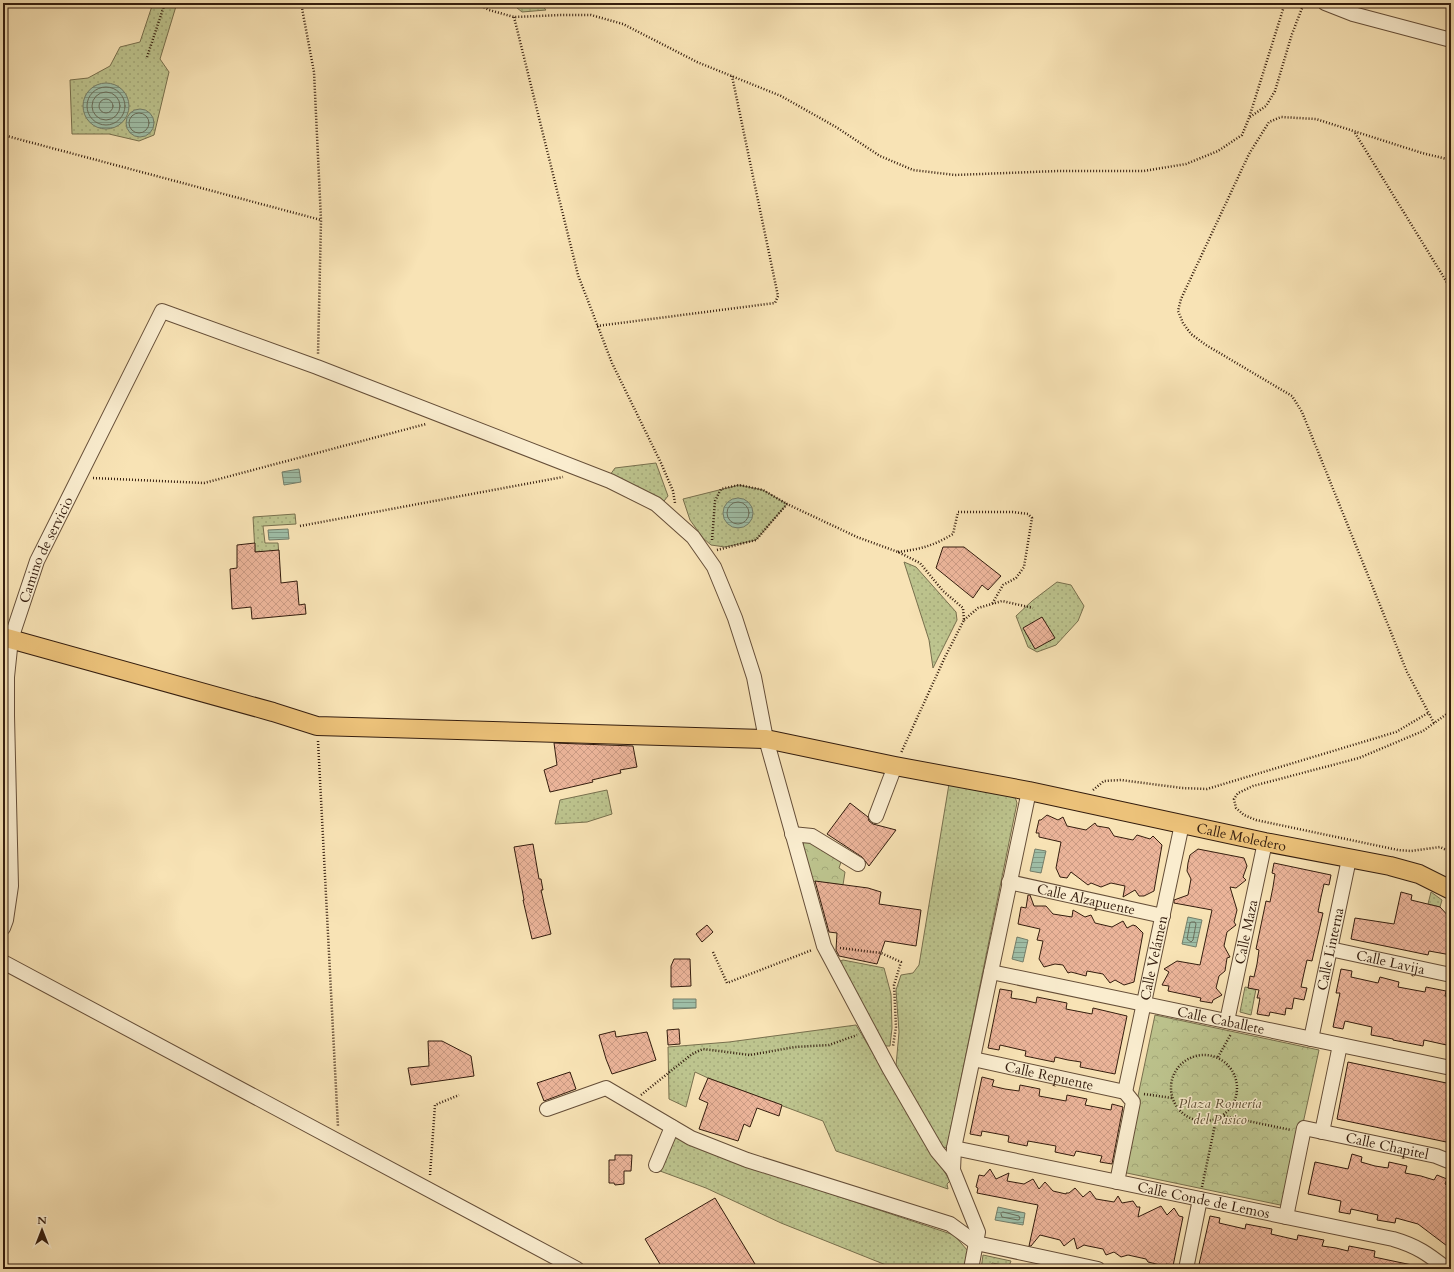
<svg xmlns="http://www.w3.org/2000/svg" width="1454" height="1272" viewBox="0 0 1454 1272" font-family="Cardo,serif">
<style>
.grass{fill:url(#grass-dots);stroke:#78704e}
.forest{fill:url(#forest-crowns);stroke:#78704e}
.water{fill:url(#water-rules);stroke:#747e6a}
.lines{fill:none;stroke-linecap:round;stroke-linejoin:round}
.shore{stroke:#6a6e5b;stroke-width:1}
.building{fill:url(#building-cross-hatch);stroke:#341d0e}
.minor-casing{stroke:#654e38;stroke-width:16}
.major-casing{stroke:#341d0e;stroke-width:20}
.path{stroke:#341d0e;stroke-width:2.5;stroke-dasharray:1 2;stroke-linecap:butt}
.minor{stroke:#faedcf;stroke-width:14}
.major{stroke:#ecc27a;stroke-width:18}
.labels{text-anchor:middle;stroke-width:3;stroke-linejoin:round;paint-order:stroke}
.street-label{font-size:14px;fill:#341d0e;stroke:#faedcf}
.park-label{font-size:14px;font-style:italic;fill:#5d4f34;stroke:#faedcf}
</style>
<defs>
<pattern id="grass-dots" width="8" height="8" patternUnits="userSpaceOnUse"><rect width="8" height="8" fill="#bdc48e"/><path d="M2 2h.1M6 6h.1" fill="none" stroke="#a3a879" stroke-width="1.8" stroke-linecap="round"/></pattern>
<pattern id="forest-crowns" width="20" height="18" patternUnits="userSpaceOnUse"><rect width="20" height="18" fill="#bdc48e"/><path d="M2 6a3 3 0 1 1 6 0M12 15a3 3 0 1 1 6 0" fill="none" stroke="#a3a879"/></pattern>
<pattern id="water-rules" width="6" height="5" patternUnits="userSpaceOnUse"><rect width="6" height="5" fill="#9fbfa8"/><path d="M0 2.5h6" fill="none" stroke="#829b87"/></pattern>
<pattern id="building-cross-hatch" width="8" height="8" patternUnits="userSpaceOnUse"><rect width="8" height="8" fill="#ebb499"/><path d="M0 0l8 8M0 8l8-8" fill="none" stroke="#ca9a83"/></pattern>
</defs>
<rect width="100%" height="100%" fill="#f8e3b5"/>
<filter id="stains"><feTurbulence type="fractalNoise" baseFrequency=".005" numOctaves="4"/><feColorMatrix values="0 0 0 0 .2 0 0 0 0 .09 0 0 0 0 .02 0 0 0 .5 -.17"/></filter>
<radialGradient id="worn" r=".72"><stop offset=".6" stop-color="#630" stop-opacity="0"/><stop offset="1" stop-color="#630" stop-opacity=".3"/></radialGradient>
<!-- grass -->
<g class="grass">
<path d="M153 3H177L160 59 169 72 154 135 139 141 109 134H72L70 80 88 78 110 66 120 47 140 42Z"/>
<path d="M511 3H540L546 10 522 12Z"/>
<path d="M656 463 668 496 664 501 610 475 615 468Z"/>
<path d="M739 485 763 490 787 504 756 540 725 547 711 545 703 538 690 520 683 499Z"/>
<path d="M295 514 296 524 263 526 265 543H278L279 555 261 556 260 551 255 552 253 517Z"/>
<path d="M904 562 916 567 956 612 957 620 933 668 929 640Z"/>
<path d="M1057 582 1071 585 1084 606 1078 621 1056 645 1037 652 1028 647 1016 616 1032 601Z"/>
<path d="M949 784 1014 794 1017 803 947 1148 940 1146 896 1066 899 1032 896 990 901 975 913 973 919 965Z"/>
<path d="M607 790 612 814 587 822 555 824 560 800Z"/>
<path d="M1431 892 1442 900 1440 907 1428 904Z"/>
<path d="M843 960 884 968 891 994 892 1028 890 1046H882L838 962Z"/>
<path d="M1245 987 1256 989 1251 1015 1240 1012Z"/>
<path d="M856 1025 950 1181 947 1184 948 1189 836 1151 823 1121 708 1078 695 1072 686 1107 669 1099 668 1047 729 1042Z"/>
<path d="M675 1137 688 1144 741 1164 954 1235 968 1251 963 1269H896L781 1223 706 1188 660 1171Z"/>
<path d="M983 1255 1011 1261 1009 1266 992 1263 991 1269H981Z"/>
</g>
<!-- forest -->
<g class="forest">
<path d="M804 841H810L842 859 839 868 845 872 843 885 811 881 803 846Z"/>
<path d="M1155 1015 1319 1050 1285 1206 1122 1172Z"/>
</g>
<!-- water -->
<g class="water">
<circle cx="106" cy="106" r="23"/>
<circle cx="140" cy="123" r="14"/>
<path d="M299 469 301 482 284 485 282 472Z"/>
<circle cx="738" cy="513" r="15"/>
<path d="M288 529 289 539 269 540 268 530Z"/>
<path d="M1035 849 1046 851 1041 873 1030 871Z"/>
<path d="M1188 917 1202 920 1196 947 1182 944Z"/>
<path d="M1017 937 1028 940 1023 962 1012 959Z"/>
<path d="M673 999H696V1008L673 1009Z"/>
<path d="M998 1207 1025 1213 1023 1225 995 1220Z"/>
</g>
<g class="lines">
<!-- shore -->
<g class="shore">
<circle cx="106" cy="106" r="19"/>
<circle cx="106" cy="106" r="14"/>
<circle cx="106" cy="106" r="7"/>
<circle cx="139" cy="123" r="10"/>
<circle cx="738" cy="513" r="11"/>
<path d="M1192 922H1195L1196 924 1193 940 1191 942 1187 939 1190 923Z"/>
<path d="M1003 1212 1019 1216 1020 1219 1018 1220 1002 1217 1001 1214Z"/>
</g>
</g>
<!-- building -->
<g class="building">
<path d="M255 543V552L279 550 281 583 297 581 299 605 305 604 306 614 252 619 251 607 232 609 230 569 237 568V545Z"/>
<path d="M943 547H964L1001 576 988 590 982 585 973 598 936 568Z"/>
<path d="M1042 617 1055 638 1035 649 1023 628Z"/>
<path d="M554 743 633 746 637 767 620 770 621 773 592 780 593 782 550 792 544 770 557 765Z"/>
<path d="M850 803 868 817 869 821 873 824 896 830 869 866 862 857 827 834Z"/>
<path d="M1047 815 1058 820 1063 817 1067 826 1086 830 1095 823 1097 826 1109 828 1114 836 1133 840 1137 835 1150 839 1153 836 1162 845 1154 891 1144 896H1139L1135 890 1123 897 1125 886 1111 883 1101 887 1091 883 1088 885 1071 872 1067 878 1060 877 1056 868 1061 842 1039 837V833H1036L1039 820H1041Z"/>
<path d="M533 844 539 879H541L543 890H541L551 934 532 939 523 900H524L514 847Z"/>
<path d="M1198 849 1244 858 1247 866 1243 877 1246 880 1236 888 1230 887 1237 910 1234 922 1236 925 1227 932 1224 946 1230 957 1227 958 1225 971 1219 976 1216 988 1222 995 1213 1000 1212 1003 1200 1001 1201 998 1168 991 1169 986 1162 985 1169 972 1164 969 1177 961 1200 965 1212 910 1174 903V900L1188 895 1191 879 1187 871 1188 863 1190 855Z"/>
<path d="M1274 863 1331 875 1329 885 1324 884 1321 897 1318 912 1323 913 1312 961 1307 960 1304 973 1301 987 1307 988 1304 1000 1294 998 1292 1009 1286 1008 1285 1015 1270 1012 1269 1016 1257 1014 1260 998H1257L1259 990 1248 988 1250 976 1254 977 1257 964 1259 950 1256 949 1266 901 1270 902 1273 887 1275 874 1272 873Z"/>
<path d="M815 881 868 888 881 892 879 904 921 910 916 946 885 941 877 964 839 956 836 950 837 933 829 932Z"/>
<path d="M1401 892 1412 895 1411 900 1440 907 1451 919V955L1429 951 1428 955 1351 939 1355 918 1394 924Z"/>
<path d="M1028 895H1030L1034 906H1046L1053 914 1072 917 1073 910 1085 917 1091 915 1095 923 1112 927 1123 921 1127 928 1133 925 1136 926 1143 933 1134 982 1124 985 1115 980 1110 983 1103 974 1087 971 1086 976 1071 972 1068 973 1063 965 1055 964 1044 967 1039 959 1043 941 1037 940 1040 929 1018 924 1021 907 1026 908Z"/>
<path d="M707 925 713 932 702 942 696 934Z"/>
<path d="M674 959H690L691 986 671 987V966Z"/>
<path d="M1341 969 1352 971 1351 977 1378 983 1380 977 1399 982 1398 987 1425 992 1426 987 1446 991 1445 996 1451 998V1046L1424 1040 1423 1046 1393 1040V1039L1371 1035 1372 1027 1345 1021 1343 1029 1333 1027 1340 993H1336Z"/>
<path d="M1000 989 1012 991 1011 998 1024 1000 1036 1003 1037 997 1067 1003 1066 1009 1092 1014 1093 1008 1127 1016 1115 1074 1080 1067 1081 1062 1068 1060 1055 1057 1054 1062 1025 1056 1026 1051 1000 1045 999 1050 988 1048Z"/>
<path d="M679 1029 680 1044 668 1045 667 1030Z"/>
<path d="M615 1031 616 1037 647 1032 656 1060 612 1074 606 1059 599 1035Z"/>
<path d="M428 1041H442L471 1056 474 1076 411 1085 408 1068 429 1066Z"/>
<path d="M1348 1062 1451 1084V1143L1337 1119Z"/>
<path d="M570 1072 576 1089 544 1101 537 1083Z"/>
<path d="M982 1077 994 1080 992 1086 1005 1089 1019 1091 1020 1085 1040 1089 1039 1096 1066 1101 1067 1095 1087 1099 1085 1105 1111 1110 1112 1104 1123 1107 1112 1164 1100 1162 1102 1156 1076 1151 1074 1156 1055 1152 1056 1146 1028 1141 1027 1146 1008 1142 1009 1136 982 1131 981 1136 970 1134Z"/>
<path d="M708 1078 782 1105 779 1116 757 1108 750 1127 744 1124 738 1141 699 1129 708 1103 699 1099Z"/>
<path d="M1352 1154 1362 1157 1361 1162 1375 1166 1388 1168 1389 1162 1407 1166 1405 1173 1421 1176 1434 1180 1437 1175 1447 1179 1445 1184 1451 1188V1249L1418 1224 1396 1218 1395 1223 1377 1220 1378 1215 1351 1209 1350 1214 1339 1212 1341 1201 1308 1194 1315 1162 1348 1169Z"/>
<path d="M615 1155H632L631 1171H624V1184L615 1185 614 1183H609V1160H615Z"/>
<path d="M990 1169 996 1179 1009 1173 1007 1181 1024 1184 1033 1179 1039 1189 1045 1182 1053 1191 1066 1194V1193H1069L1075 1188 1083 1197 1090 1191 1096 1199 1114 1202 1118 1196 1122 1203 1133 1201 1137 1207H1140L1138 1217 1161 1206 1167 1215 1174 1208 1179 1216 1183 1217 1173 1266 1166 1264 1164 1266 1148 1262 1146 1259 1128 1255 1121 1257 1114 1252 1106 1255 1103 1249 1088 1246 1084 1245 1077 1249 1074 1238 1064 1246 1060 1240 1040 1235 1031 1246H1029L1038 1205 977 1193 978 1188 976 1187 979 1175 984 1176Z"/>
<path d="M715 1198 758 1269H663L645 1239Z"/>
<path d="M1210 1216 1220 1218 1219 1223 1245 1229 1246 1224 1272 1229 1271 1234 1297 1240 1298 1235 1324 1240 1322 1246 1336 1248 1348 1251 1349 1246 1375 1251 1374 1257 1412 1265 1411 1269H1198Z"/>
</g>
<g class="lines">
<defs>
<g id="minor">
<path d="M1325 3 1353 14 1451 40"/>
<path d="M876 816 895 766"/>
<path d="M792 834 812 836 858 864"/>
<path id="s1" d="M1009 882 1163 916"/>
<path id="s2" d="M3 928 6 920 11 886 7 716V677L11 639 37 561 162 311 317 367 610 481 656 504 693 537 714 567 735 618 754 677 766 739 824 946 889 1068 937 1151 953 1170"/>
<path id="s3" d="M1330 949 1451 975"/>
<path d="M3 962 577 1269"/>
<path id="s4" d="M991 972 1451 1068"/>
<path id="s5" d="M1227 1021 1265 842"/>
<path id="s6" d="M1311 1039 1349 859"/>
<path id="s7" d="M973 1059 1125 1092"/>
<path id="s8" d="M1125 1092 1182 824"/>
<path d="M547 1109 606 1088 691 1138 747 1160 950 1224 976 1243 1098 1269"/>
<path d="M1322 1132 1340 1045"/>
<path id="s9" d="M954 1148 1393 1239C1417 1246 1428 1254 1447 1269"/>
<path d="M656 1165 672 1127"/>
<path d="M1117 1182 1133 1102 1125 1092"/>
<path id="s10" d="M1286 1217 1304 1128 1436 1156 1451 1162"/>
<path d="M971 1269 978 1232 953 1170 954 1148 1029 791"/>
<path d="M1186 1269 1200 1199"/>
</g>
<g id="major">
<path id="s11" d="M3 637 273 712 317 726 766 739 895 766 1029 791 1265 842 1390 866 1419 874 1451 890"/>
</g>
</defs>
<!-- minor casing -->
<use href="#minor" class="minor-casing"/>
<!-- major casing -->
<use href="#major" class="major-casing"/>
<!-- path -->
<g class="path">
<path d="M301 3 314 72 321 220 318 355"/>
<path d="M476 3 489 10 514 17 561 15H591L623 24 697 62 781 96 836 127 880 156 913 170 955 175 1058 171H1144L1186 164 1218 151 1242 135 1249 118 1285 3"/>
<path d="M514 17 578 275 612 363 661 463 673 491 675 503"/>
<path d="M147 57 165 3"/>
<path d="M1250 117 1266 106 1275 91 1292 34 1304 3"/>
<path d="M1355 133 1451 289"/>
<path d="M3 135 321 220"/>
<path d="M597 326 775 303 778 296 732 76"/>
<path d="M93 478 204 483 426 424"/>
<path d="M300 526 563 477"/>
<path d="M712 540 715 501 721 489 739 485 763 490 787 504"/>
<path d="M717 550 756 540 787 504 857 537 898 552 920 563 943 591 963 608 964 620 945 657 901 753"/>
<path d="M898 552C921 549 933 546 953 534L958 512H1013L1028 514 1032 518 1024 567 1016 578 1003 585 992 604"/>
<path d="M964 620 978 608 1002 601 1033 608"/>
<path d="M1451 711 1423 731 1359 758 1253 786 1238 793 1234 799 1236 808 1244 815 1256 820 1398 850 1411 851 1440 847 1451 852"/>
<path d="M1434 723 1407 672 1302 412 1292 396 1206 345 1191 334 1183 323 1178 311 1181 299 1249 154 1269 122 1281 117 1316 119 1422 153 1451 160"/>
<path d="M318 741 338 1127"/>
<path d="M1093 790 1104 781 1121 780 1182 788 1207 789 1396 732 1428 713"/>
<path d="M840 948 881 953 901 962 894 985 896 1027 893 1046"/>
<path d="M713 952 727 983 812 950"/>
<circle cx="1204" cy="1088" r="33"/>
<path d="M1218 1057 1231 1034"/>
<path d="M1144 1094 1172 1098"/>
<path d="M641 1095 692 1054 703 1049 750 1055 795 1047 829 1045 857 1035"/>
<path d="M1224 1116 1291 1130"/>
<path d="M430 1175 435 1105 459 1095"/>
<path d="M1202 1187 1216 1120"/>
</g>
<!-- minor -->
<use href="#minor" class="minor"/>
<!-- major -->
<use href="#major" class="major"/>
</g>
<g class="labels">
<!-- street labels -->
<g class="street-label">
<text dy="5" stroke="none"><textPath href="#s2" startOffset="386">Camino de servicio</textPath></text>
<text dy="5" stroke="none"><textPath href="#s11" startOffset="1261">Calle Moledero</textPath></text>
<text dy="5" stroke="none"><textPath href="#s1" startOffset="79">Calle Alzapuente</textPath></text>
<text dy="5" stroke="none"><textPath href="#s5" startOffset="91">Calle Maza</textPath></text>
<text dy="5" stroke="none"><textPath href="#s6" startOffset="92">Calle Linterna</textPath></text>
<text dy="5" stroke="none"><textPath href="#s8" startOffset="137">Calle Velámen</textPath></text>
<text dy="5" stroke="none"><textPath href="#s3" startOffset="62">Calle Lavija</textPath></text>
<text dy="5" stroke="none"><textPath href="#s4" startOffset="235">Calle Caballete</textPath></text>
<text dy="5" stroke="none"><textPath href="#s7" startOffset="78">Calle Repuente</textPath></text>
<text dy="5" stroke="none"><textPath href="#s10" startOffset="176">Calle Chapitel</textPath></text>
<text dy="5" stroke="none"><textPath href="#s9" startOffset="255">Calle Conde de Lemos</textPath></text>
</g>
<!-- park labels -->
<g class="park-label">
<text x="1220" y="1108">Plaza Romería<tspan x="1220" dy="16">del Pasico</tspan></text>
</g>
</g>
<!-- margin -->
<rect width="1454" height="1272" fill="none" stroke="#f8e3b5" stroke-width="16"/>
<rect x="4" y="4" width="1446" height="1264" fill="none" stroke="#341d0e" stroke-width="2"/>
<rect x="8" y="8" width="1438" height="1256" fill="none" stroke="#341d0e"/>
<!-- north arrow -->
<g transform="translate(42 1230)" stroke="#faedcf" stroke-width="3" paint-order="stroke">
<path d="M0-3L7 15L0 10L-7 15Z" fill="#341d0e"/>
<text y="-6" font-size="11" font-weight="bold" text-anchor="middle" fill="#341d0e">N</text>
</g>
<rect width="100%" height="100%" filter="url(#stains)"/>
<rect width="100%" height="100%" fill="url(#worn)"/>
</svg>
